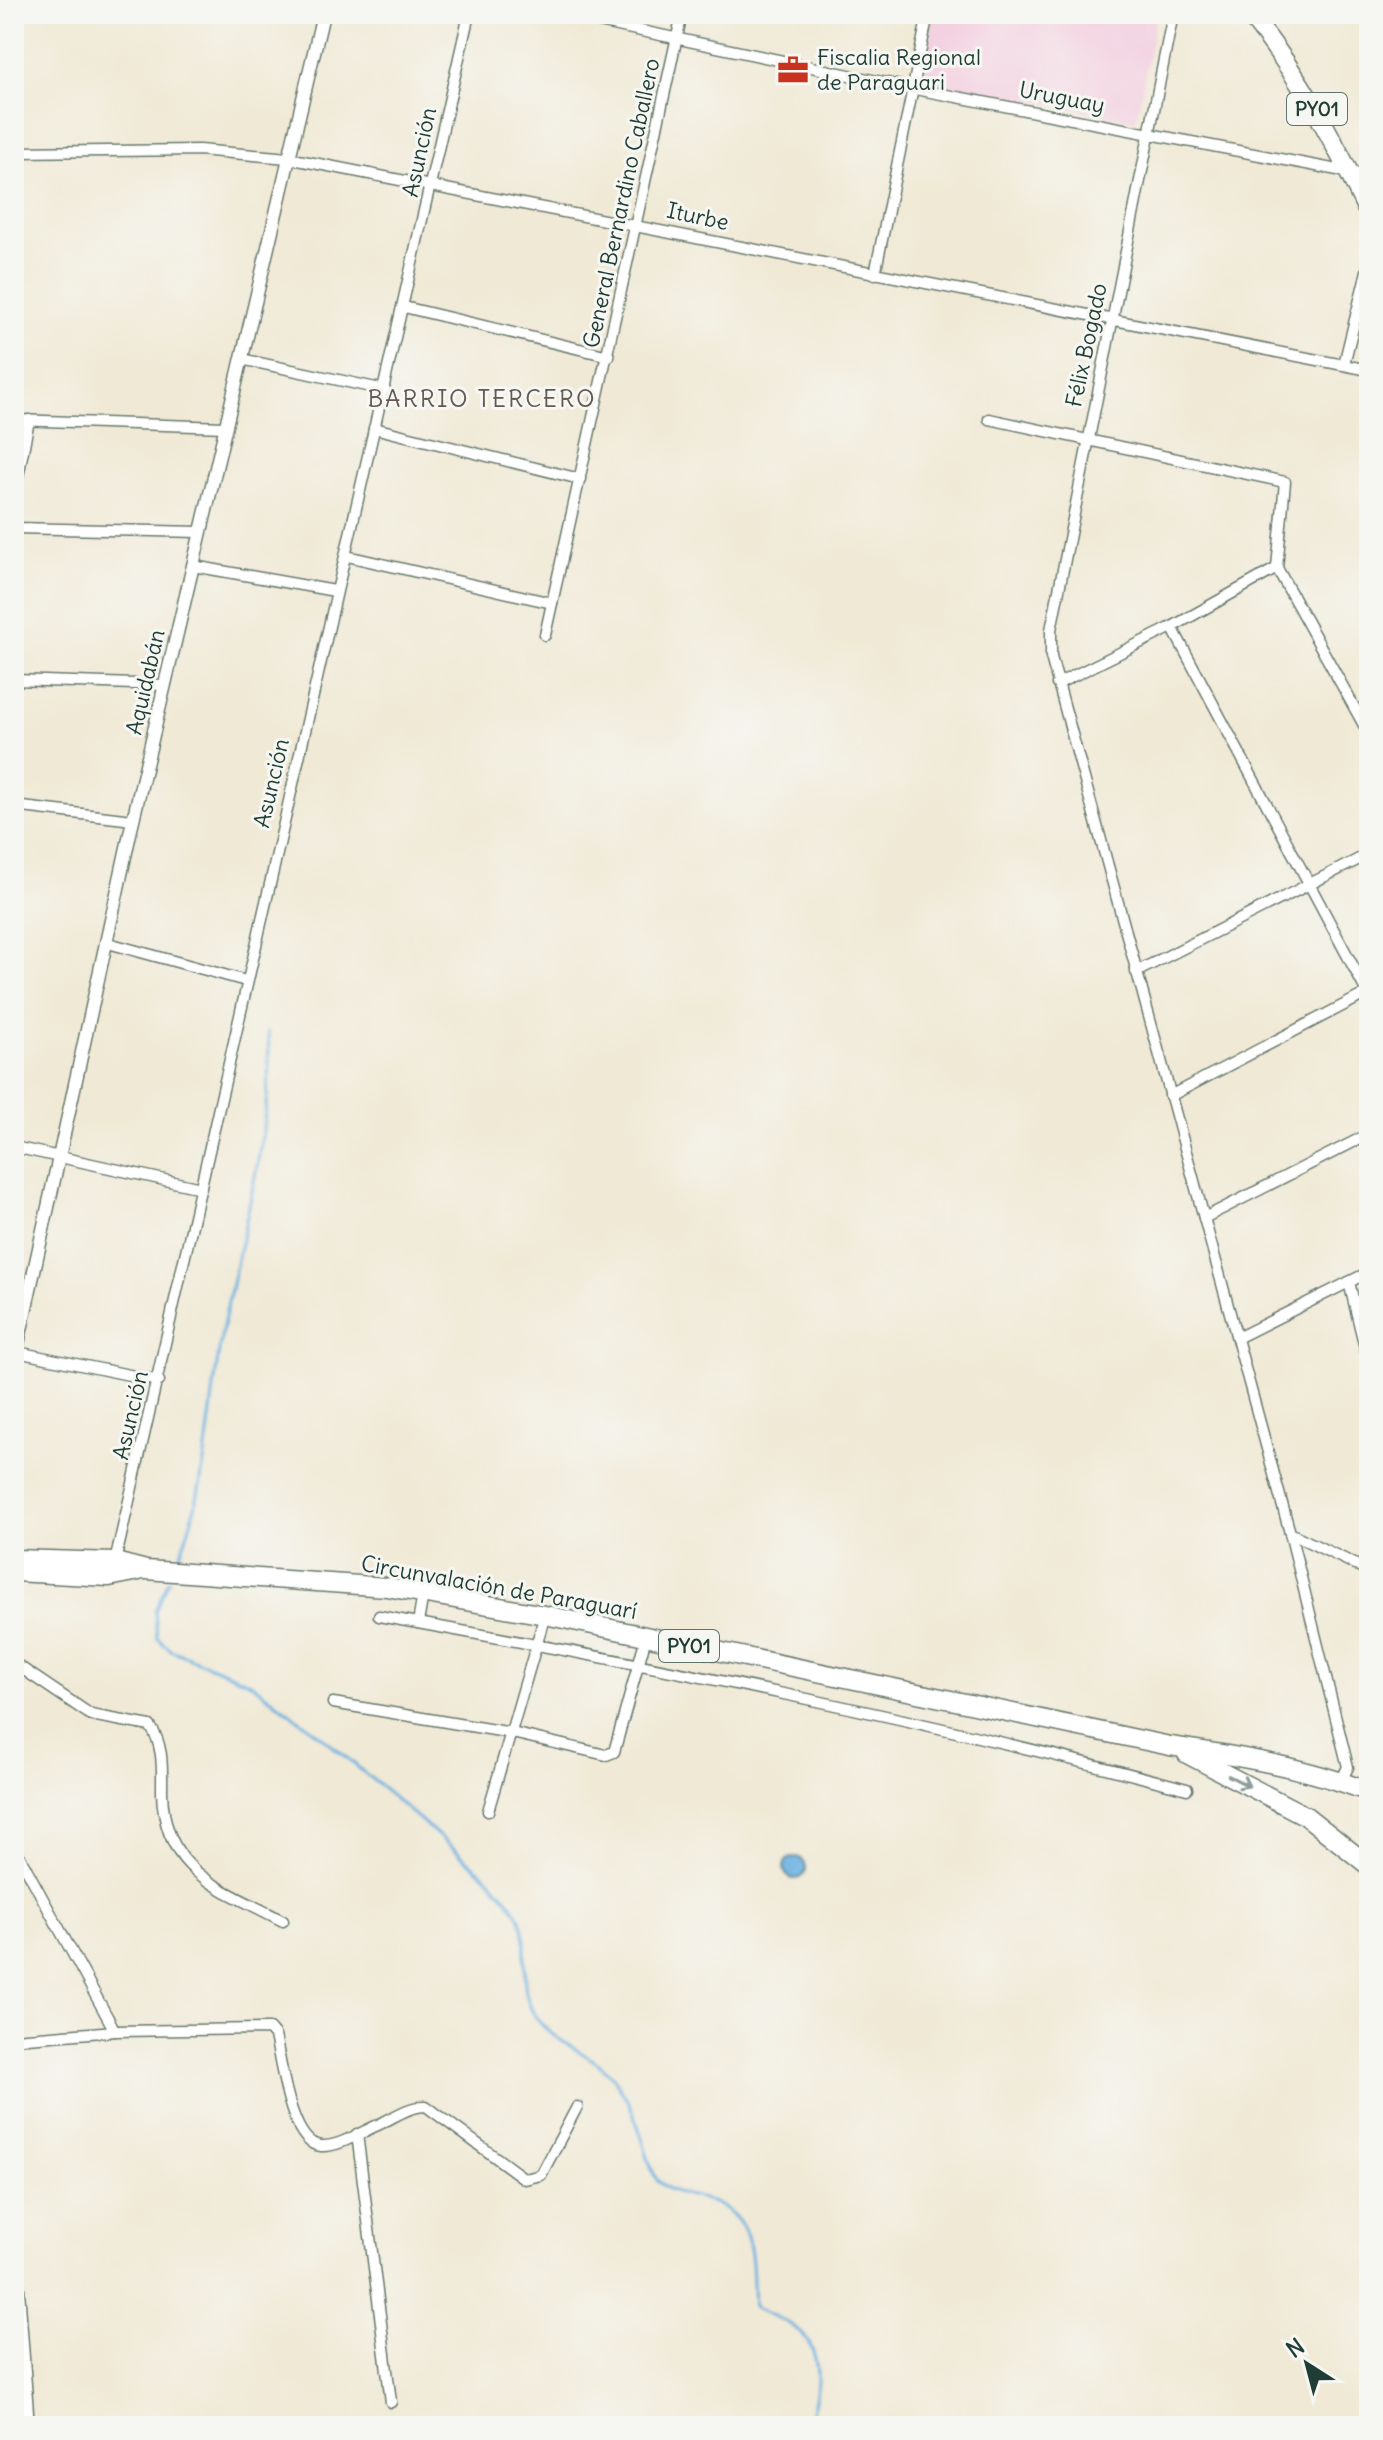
<svg xmlns="http://www.w3.org/2000/svg" width="1383" height="2440" viewBox="0 0 1383 2440" font-family="Delius,sans-serif">
<style>
.built{fill:#f3cfe0}
.water{fill:#6cb1e2;stroke:#46778b;stroke-width:2}
.lines{fill:none;stroke-linecap:round;stroke-linejoin:round}
.stream{stroke:#6cb1e2;stroke-width:3}
.minor-casing{stroke:#68796c;stroke-width:13}
.tertiary-casing{stroke:#68796c;stroke-width:15}
.trunk-casing{stroke:#68796c;stroke-width:21}
.minor{stroke:#fff;stroke-width:10}
.tertiary{stroke:#fff;stroke-width:12}
.trunk{stroke:#fff;stroke-width:18}
.oneway{stroke:#8f9e9a}
.labels{text-anchor:middle;stroke-width:6;stroke-linejoin:round;paint-order:stroke}
.shield{fill:#f6f6f2;stroke:#60746d;stroke-width:2}
.shield-label{font-size:20px;font-weight:bold;fill:#1f3d34}
.poi-label{font-size:22px;fill:#1f3d34;stroke:#f6f6f2;text-anchor:start}
.street-label{font-size:22px;fill:#1f3d34;stroke:#f6f6f2}
.neighbourhood-label{font-size:24px;letter-spacing:2px;fill:#645953;stroke:#f6f6f2}
</style>
<rect width="100%" height="100%" fill="#f6f6f2"/>
<filter id="ink" filterUnits="userSpaceOnUse"><feTurbulence type="fractalNoise" baseFrequency=".0125" numOctaves="2"/><feDisplacementMap in="SourceGraphic" scale="16" xChannelSelector="R" yChannelSelector="G"/><feConvolveMatrix kernelMatrix="1 2 1 2 8 2 1 2 1" color-interpolation-filters="sRGB"/></filter>
<filter id="wash" filterUnits="userSpaceOnUse"><feTurbulence type="fractalNoise" baseFrequency=".006" numOctaves="4" result="noise"/><feDisplacementMap in="SourceGraphic" scale="32" xChannelSelector="R" yChannelSelector="G"/><feGaussianBlur stdDeviation="1.8" result="paint"/><feColorMatrix in="noise" values="0 0 0 0 0 0 0 0 0 0 0 0 0 0 0 0 0 1.4 0 .05"/><feComposite in="paint" operator="in"/></filter>
<g filter="url(#wash)">
<rect width="100%" height="100%" fill="#f0e9d5"/>
<!-- built -->
<path class="built" d="M933 14H1157L1136 121 921 79Z"/>
<!-- water -->
<circle class="water" cx="795" cy="1868" r="11"/>
<g class="lines">
<!-- stream -->
<g class="stream">
<path d="M175 1566C209 1492 208 1406 223 1327 240 1238 275 1121 268 1032"/>
<path d="M169 1580 155 1611 157 1638 171 1650 249 1682 321 1736 492 1881C505 1896 521 1912 524 1932 528 1964 517 1993 538 2020 559 2047 593 2052 614 2079 631 2101 638 2125 646 2151 649 2160 652 2173 657 2180 666 2191 683 2194 695 2197 759 2211 751 2256 754 2307 766 2315 783 2318 794 2327 825 2349 820 2395 807 2426"/>
</g>
</g>
</g>
<g filter="url(#ink)">
<g class="lines">
<defs>
<g id="minor">
<path d="M561 14 915 89 1369 176"/>
<path d="M1173 14 1051 630V657L1290 1533 1348 1767 1341 1781"/>
<path d="M14 152 199 150 288 158 1369 370"/>
<path d="M875 274 928 14"/>
<path d="M404 307 609 356"/>
<path d="M241 359 385 390"/>
<path d="M1344 364 1369 263"/>
<path d="M989 419 1285 482 1277 568 1172 627 1057 684"/>
<path d="M14 420 225 427"/>
<path d="M374 428 580 479"/>
<path d="M14 497 29 420"/>
<path d="M14 528 200 532"/>
<path d="M347 556 552 603"/>
<path d="M193 566 335 591"/>
<path d="M1277 568 1369 734"/>
<path d="M1172 627 1369 996"/>
<path d="M545 635 682 14"/>
<path d="M14 680 165 685"/>
<path d="M14 806 133 820"/>
<path d="M108 943 246 981"/>
<path d="M1136 972 1369 854"/>
<path d="M1170 1096 1367 993"/>
<path d="M14 1147 201 1188"/>
<path d="M1204 1218 1369 1134"/>
<path d="M1349 1282 1369 1364"/>
<path d="M1237 1338 1369 1272"/>
<path d="M17 1352 159 1381"/>
<path d="M1290 1533 1369 1571"/>
<path d="M115 1562 469 14"/>
<path d="M379 1616C651 1665 920 1718 1187 1789"/>
<path d="M418 1623 423 1594"/>
<path d="M14 1663 91 1715 150 1726C164 1745 162 1769 162 1792 164 1874 220 1887 283 1921"/>
<path d="M333 1703 512 1733 606 1755 614 1752 646 1637"/>
<path d="M488 1811 545 1615"/>
<path d="M14 1846 115 2031"/>
<path d="M14 2039 115 2031 269 2029 275 2036C281 2060 290 2145 321 2146 340 2147 363 2131 380 2124 394 2117 410 2106 426 2106L525 2179 541 2175 577 2107"/>
<path d="M357 2134 391 2402"/>
<path d="M14 2221 29 2426"/>
</g>
<path id="tertiary" d="M14 1362 133 820 323 14"/>
<g id="trunk">
<path d="M1249 14C1300 75 1335 142 1369 214"/>
<path d="M14 1559 115 1562 146 1570 387 1587 545 1615 1170 1746C1237 1756 1306 1767 1369 1792"/>
<path d="M14 1572 109 1577 139 1571"/>
<path d="M1187 1754 1306 1816 1369 1866"/>
</g>
</defs>
<!-- minor casing -->
<use href="#minor" class="minor-casing"/>
<!-- tertiary casing -->
<use href="#tertiary" class="tertiary-casing"/>
<!-- trunk casing -->
<use href="#trunk" class="trunk-casing"/>
<!-- minor -->
<use href="#minor" class="minor"/>
<!-- tertiary -->
<use href="#tertiary" class="tertiary"/>
<!-- trunk -->
<use href="#trunk" class="trunk"/>
</g>
<!-- one-way arrows -->
<defs><path id="oneway-shaft" d="M-6 0H5M1.5-3L5.5 0L1.5 3" fill="none" stroke-width="1.6" stroke-linecap="round" stroke-linejoin="round" transform="scale(2)"/></defs>
<use class="oneway" href="#oneway-shaft" transform="translate(1239 1781) rotate(27)"/>
</g>
<!-- icons -->
<defs>
<symbol id="office-bare" viewBox="-9 -9 18 18"><path d="M-6-3h4V-5.5h4V-3h4V5H-6ZM-1-4.5V-3h2v-1.5ZM-6 0V1H6V0Z" fill="#c8321e" stroke="#f6f6f2" stroke-width="2.5" paint-order="stroke"/></symbol>
</defs>
<g fill-rule="evenodd">
<use href="#office-bare" x="771" y="48" width="44" height="44"/>
</g>
<g class="labels">
<!-- shield labels -->
<g class="shield">
<rect x="1287" y="93" width="60" height="32" rx="6"/>
<rect x="659" y="1630" width="60" height="32" rx="6"/>
</g>
<g class="shield-label">
<text x="1317" y="116">PY01</text>
<text x="689" y="1653">PY01</text>
</g>
<!-- poi labels -->
<g class="poi-label">
<text x="817" y="65">Fiscalia Regional<tspan x="817" dy="25">de Paraguari</tspan></text>
</g>
<!-- street labels -->
<g class="street-label">
<text transform="translate(1062 97) rotate(11)" y="8">Uruguay</text>
<text transform="translate(419 152) rotate(-78)" y="8">Asunción</text>
<text transform="translate(621 203) rotate(-78)" y="8">General Bernardino Caballero</text>
<text transform="translate(698 216) rotate(12)" y="8">Iturbe</text>
<text transform="translate(1086 345) rotate(-78)" y="8">Félix Bogado</text>
<text transform="translate(145 682) rotate(-77)" y="8">Aquidabán</text>
<text transform="translate(271 783) rotate(-77)" y="8">Asunción</text>
<text transform="translate(130 1415) rotate(-77)" y="8">Asunción</text>
<text transform="translate(499 1587) rotate(10)" y="8">Circunvalación de Paraguarí</text>
</g>
<!-- neighbourhood labels -->
<g class="neighbourhood-label">
<text x="482" y="407">BARRIO TERCERO</text>
</g>
</g>
<!-- margin -->
<rect width="1383" height="2440" fill="none" stroke="#f6f6f2" stroke-width="48"/>
<!-- north arrow -->
<g transform="translate(1307 2364) rotate(324)" stroke="#f6f6f2" stroke-width="6" paint-order="stroke">
<path d="M0-6L14 30L0 20L-14 30Z" fill="#1f3d34"/>
<text y="-12" font-size="22" font-weight="bold" text-anchor="middle" fill="#1f3d34">N</text>
</g>
</svg>
